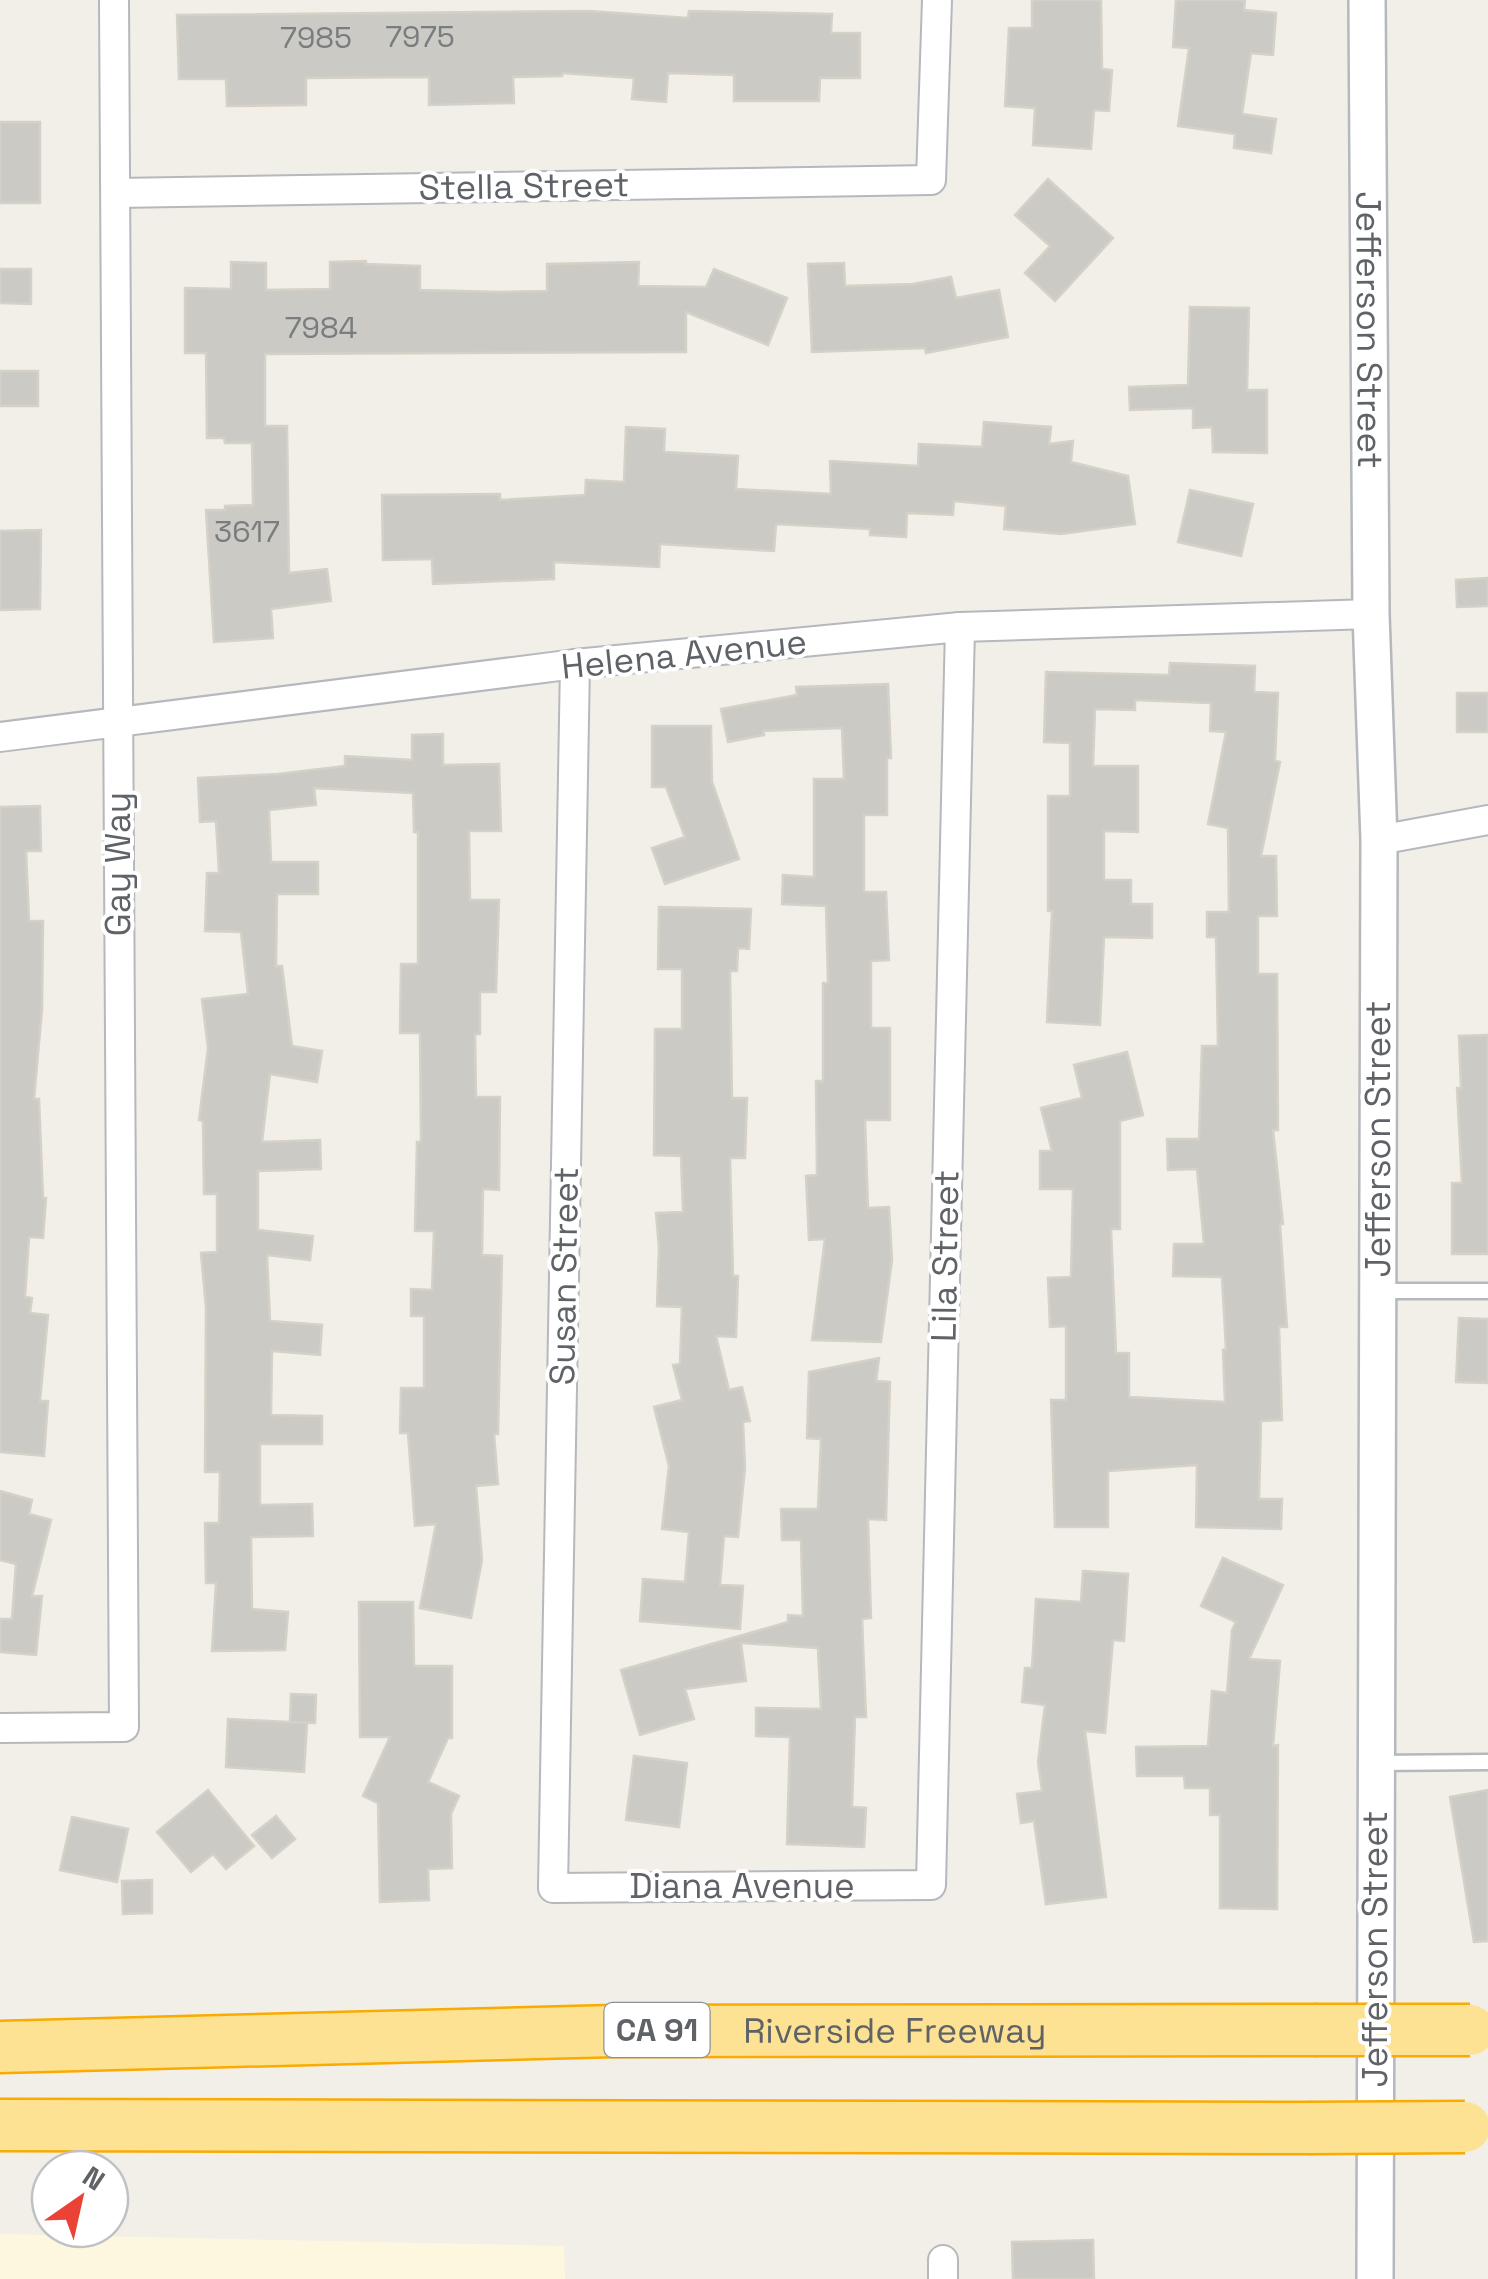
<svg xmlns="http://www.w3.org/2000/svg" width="1488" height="2279" viewBox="0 0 1488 2279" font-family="'Space Grotesk',sans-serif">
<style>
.commercial{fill:#fef7e0}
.building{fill:#cccac5;stroke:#d6d1c6;stroke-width:2.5}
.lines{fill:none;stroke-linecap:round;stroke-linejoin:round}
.service-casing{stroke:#b5b8bc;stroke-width:19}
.minor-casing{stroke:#b5b8bc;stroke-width:32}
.tertiary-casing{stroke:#b5b8bc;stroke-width:40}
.motorway-casing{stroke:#f9ab00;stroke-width:55}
.service{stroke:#fff;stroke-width:14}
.minor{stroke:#fff;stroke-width:28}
.tertiary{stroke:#fff;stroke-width:35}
.motorway{stroke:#fde293;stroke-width:50}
.motorway-bridge-casing{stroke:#f9ab00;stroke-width:55;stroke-linecap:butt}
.motorway-bridge{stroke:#fde293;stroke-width:50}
.labels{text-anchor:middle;stroke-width:8;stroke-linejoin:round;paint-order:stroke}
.number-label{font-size:30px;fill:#7a7d7f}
.shield{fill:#fff;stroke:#8f9295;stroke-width:2.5}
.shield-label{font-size:32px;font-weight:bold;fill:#5f6368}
.street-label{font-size:35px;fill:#5f6368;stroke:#fff}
</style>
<rect width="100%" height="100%" fill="#f1efe8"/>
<!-- commercial -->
<path class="commercial" d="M0 2234 564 2246 565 2279H0Z"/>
<!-- building -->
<g class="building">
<path d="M1032 0H1101L1102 69 1112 70 1109 111 1094 110 1091 149 1033 145 1035 108 1005 106 1009 28H1032Z"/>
<path d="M1176 0H1245L1244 10 1276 13 1273 55 1251 53 1242 114 1276 119 1271 153 1234 148 1235 134 1178 126 1189 48 1173 47Z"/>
<path d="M589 11 688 18 689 11 832 14 831 33H860V78H820L819 101H734V75L668 73 666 102 632 99 634 78 562 73V76L513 77 514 103 429 105V77L306 78V105L227 106 226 79H179L177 15Z"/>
<rect x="0" y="122" width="40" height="81"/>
<path d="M1048 179 1113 238 1055 301 1025 273 1050 246 1015 215Z"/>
<path d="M366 261V264L420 266V290L500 292 547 291V264L639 262 638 286 706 287 714 269 787 298 768 345 686 312V352L265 354V426H287L289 573 327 569 331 601 271 609 273 638 214 642 206 510H225V506L253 505 252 443H225L224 438H207L206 353H185V288L231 289V262L266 263V290L330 289V262Z"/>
<path d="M844 263 845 286 913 284 951 277 956 298 999 290 1008 337 926 353 925 348 812 352 808 264Z"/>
<path d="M0 269H31V304L0 303Z"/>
<path d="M1190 307 1249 308 1247 390H1267V453L1213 452 1212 427 1193 428V408L1130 410 1129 387 1188 385Z"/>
<rect x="0" y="371" width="38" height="35"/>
<path d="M984 422 1051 427 1049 444 1073 441 1071 462 1128 476 1135 524 1061 534 1004 529 1006 506 954 501 953 515 907 513 906 537 870 535V529L776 524 774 551 660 544 659 567 554 562V579L433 584 432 559 383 560 382 495 500 494V500L585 495 586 480 624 482 626 427 665 429 664 452 738 456 736 489 831 494 830 461 918 466 919 444 982 447Z"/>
<path d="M1190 490 1253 504 1241 556 1178 542Z"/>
<path d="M41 530 40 609 0 610V531Z"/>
<path d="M1488 578V606L1457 607 1456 580Z"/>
<path d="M1170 663 1255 666 1254 692 1278 693 1275 761 1280 762 1261 856H1276L1277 916H1258V974H1277L1278 1130H1273L1283 1224H1280L1287 1327H1279L1282 1420 1261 1421 1259 1499H1282L1281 1529 1196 1527 1197 1465 1108 1471V1527H1055L1051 1400H1066V1326L1050 1327 1048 1278 1071 1277 1073 1189H1040V1151H1052L1041 1108 1082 1098 1074 1065 1127 1052 1143 1115 1120 1121V1229H1111L1116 1353H1129V1397L1225 1402 1223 1350 1226 1349 1222 1277 1173 1276 1174 1244H1204L1197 1169 1168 1170 1167 1139H1199L1202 1046H1218L1216 937H1207V912H1229L1228 828 1208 824 1226 732 1210 731 1211 703 1135 700V710L1095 709 1093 766H1138V832L1104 831V880H1131V904H1152V938L1104 937 1100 1025 1047 1022 1052 911H1048V796H1070V743L1044 742 1046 672 1169 675Z"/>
<path d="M888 684 891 758H887V815H864V892H886L889 960 871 961V1028H890V1120H865L868 1208 889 1207 892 1260 881 1342 812 1340 825 1239 809 1240 806 1176 817 1175 816 1081H823V983H828L826 906 782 904 783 875 814 877V779H844L842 728 763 731 764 735 728 742 721 709 797 695 796 687Z"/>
<rect x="1457" y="693" width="31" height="39"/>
<path d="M652 726H711L712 782 739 859 665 884 652 848 685 837 666 787H652Z"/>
<path d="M443 734V765L499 764 501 831H469L470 900H499L496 992H480V1034H475L476 1097H500L499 1190 483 1189 482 1255 502 1256 498 1434H494L498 1484 476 1486 482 1560 471 1618 420 1608 436 1524 415 1526 408 1433H400L401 1388H424V1316H411V1289L432 1290 434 1231H415L417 1142H421L420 1033H400L401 964H418V832H414L413 793 314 788 316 805 269 810 271 862H318V894H277L276 966H282L292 1046 322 1051 317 1082 270 1074 262 1142 320 1140 321 1169 258 1171V1230L313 1236 310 1260 267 1255 270 1321 322 1325 320 1355 272 1351 271 1415 322 1416V1444H260V1505L312 1504 313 1536 251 1537 252 1609 288 1612 285 1650 212 1651 216 1583H206L205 1523H219L220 1472H205L206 1308 201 1253 217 1252V1194H204L203 1121 199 1120 208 1048 202 999 248 994 241 932 205 931 207 873H219L216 821 200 822 198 778 278 774 345 766V756L412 760V735Z"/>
<path d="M40 806 41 851H26L29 921H43L42 1009 34 1099H39L43 1198H46L43 1238 29 1237 25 1297 32 1298 30 1313 48 1315 40 1401H48L44 1456 0 1452V807Z"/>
<path d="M659 907 751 909 749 949 738 948 737 971H730L732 1098H747L745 1158H730L733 1276H738L736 1337 716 1336 729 1390 742 1387 750 1421 743 1422 745 1468 738 1537 724 1536 720 1585 743 1586 740 1629 640 1621 643 1579 685 1582 689 1532 662 1529 669 1466 654 1407 682 1400 673 1365 680 1364 682 1307 657 1306 659 1248 656 1213 683 1212 681 1156 654 1155 655 1029H682V969H658Z"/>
<path d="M1488 1035V1254H1452V1183H1462L1457 1088H1461L1459 1036Z"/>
<path d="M1459 1318 1488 1319V1383L1456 1382Z"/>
<path d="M879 1358 876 1381 890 1382 886 1520 868 1519 871 1618 862 1619 866 1717H855L852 1807 866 1808 864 1847 787 1844 790 1737 756 1736V1708L821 1709 818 1648 741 1643 746 1681 685 1689 694 1719 640 1735 621 1670 788 1622V1615L803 1616 801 1540H782L781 1509H818L821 1439 807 1438 809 1372Z"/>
<path d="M0 1491 32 1500 29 1514 51 1520 32 1596H42L36 1655 0 1652V1619H12L16 1564 0 1560Z"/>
<path d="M1223 1558 1283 1585 1249 1659 1280 1661 1273 1746 1278 1745 1277 1909 1220 1908V1815H1210V1788H1185L1184 1776H1137L1136 1747 1208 1746 1212 1691 1227 1693 1232 1630 1236 1622 1201 1606Z"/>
<path d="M1083 1571 1128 1574 1124 1641 1113 1640 1105 1733 1085 1731 1106 1897 1046 1904 1034 1821 1021 1823 1017 1794 1042 1791 1038 1762 1045 1705 1022 1702 1025 1668H1032L1036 1599 1081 1602Z"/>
<path d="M359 1602H413L414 1666H452V1738H448L428 1782 459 1796 451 1814 452 1868 428 1869 429 1900 380 1902 378 1803 363 1796 390 1737H360Z"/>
<path d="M291 1694 316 1695 315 1723 290 1722Z"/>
<path d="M228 1719 307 1723 304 1772 226 1767Z"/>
<path d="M634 1756 687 1763 679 1827 626 1820Z"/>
<path d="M208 1790 254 1846 226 1869 213 1854 191 1872 157 1832Z"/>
<path d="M1488 1790V1941L1474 1942 1450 1797Z"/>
<path d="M276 1816 295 1839 272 1858 252 1835Z"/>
<path d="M72 1817 128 1829 117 1882 60 1870Z"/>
<path d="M152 1880V1913L123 1914 122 1881Z"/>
<path d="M1093 2240 1094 2279H1013L1012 2242Z"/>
</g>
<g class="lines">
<defs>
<g id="service">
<path d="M1378 1291H1488"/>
<path d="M1377 1763 1488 1762"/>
</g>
<g id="minor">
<path d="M116 193 931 180 937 0"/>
<path d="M575 664 553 1888 931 1885 960 627"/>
<path d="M0 737 575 664 960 627 1371 614"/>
<path d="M1379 840 1488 820"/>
<path d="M0 1728 124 1727 114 0"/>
<path d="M943 2279V2260"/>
</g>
<g id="tertiary">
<path id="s1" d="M1367 0 1371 614 1379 840 1375 2279"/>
</g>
<g id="motorway">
<path id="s2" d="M0 2047 614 2031 1315 2030"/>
<path d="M0 2125 1309 2128"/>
</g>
</defs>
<!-- service casing -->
<use href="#service" class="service-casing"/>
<!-- minor casing -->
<use href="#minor" class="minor-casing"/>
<!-- tertiary casing -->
<use href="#tertiary" class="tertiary-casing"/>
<!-- motorway casing -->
<use href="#motorway" class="motorway-casing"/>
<!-- service -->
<use href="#service" class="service"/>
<!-- minor -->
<use href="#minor" class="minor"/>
<!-- tertiary -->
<use href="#tertiary" class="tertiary"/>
<!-- motorway -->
<use href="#motorway" class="motorway"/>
<defs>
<g id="motorway-bridge">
<path d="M1315 2030H1470"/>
<path d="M1309 2128 1465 2127"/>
</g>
</defs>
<!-- motorway-bridge casing -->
<use href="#motorway-bridge" class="motorway-bridge-casing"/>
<!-- motorway-bridge -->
<use href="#motorway-bridge" class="motorway-bridge"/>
</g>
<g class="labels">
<!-- number labels -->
<g class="number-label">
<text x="420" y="47">7975</text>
<text x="316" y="48">7985</text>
<text x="321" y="338">7984</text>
<text x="247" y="542">3617</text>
</g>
<!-- shield labels -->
<rect class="shield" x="604.5" y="2003" width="105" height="54" rx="8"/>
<g class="shield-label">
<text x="657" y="2041">CA 91</text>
</g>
<!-- street labels -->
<g class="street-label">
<text transform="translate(524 186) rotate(-1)" y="12">Stella Street</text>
<text dy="12" stroke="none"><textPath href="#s1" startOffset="330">Jefferson Street</textPath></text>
<text transform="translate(684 654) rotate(-6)" y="12">Helena Avenue</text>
<text transform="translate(118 864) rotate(-90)" y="12">Gay Way</text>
<text transform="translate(1378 1139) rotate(-90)" y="12">Jefferson Street</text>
<text transform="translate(945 1256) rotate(-89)" y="12">Lila Street</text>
<text transform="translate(564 1276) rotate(-89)" y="12">Susan Street</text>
<text x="742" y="1898">Diana Avenue</text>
<text transform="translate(1375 1949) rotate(-90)" y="12">Jefferson Street</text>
<text dy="12" stroke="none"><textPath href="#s2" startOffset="895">Riverside Freeway</textPath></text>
</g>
</g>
<!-- north arrow -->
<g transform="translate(80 2199) rotate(34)"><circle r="48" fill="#ffffff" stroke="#bfc1c3" stroke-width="2.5"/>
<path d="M0-8L18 38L0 25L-18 38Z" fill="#ea4335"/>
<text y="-15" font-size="28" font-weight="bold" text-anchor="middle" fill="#5f6368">N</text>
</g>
</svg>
